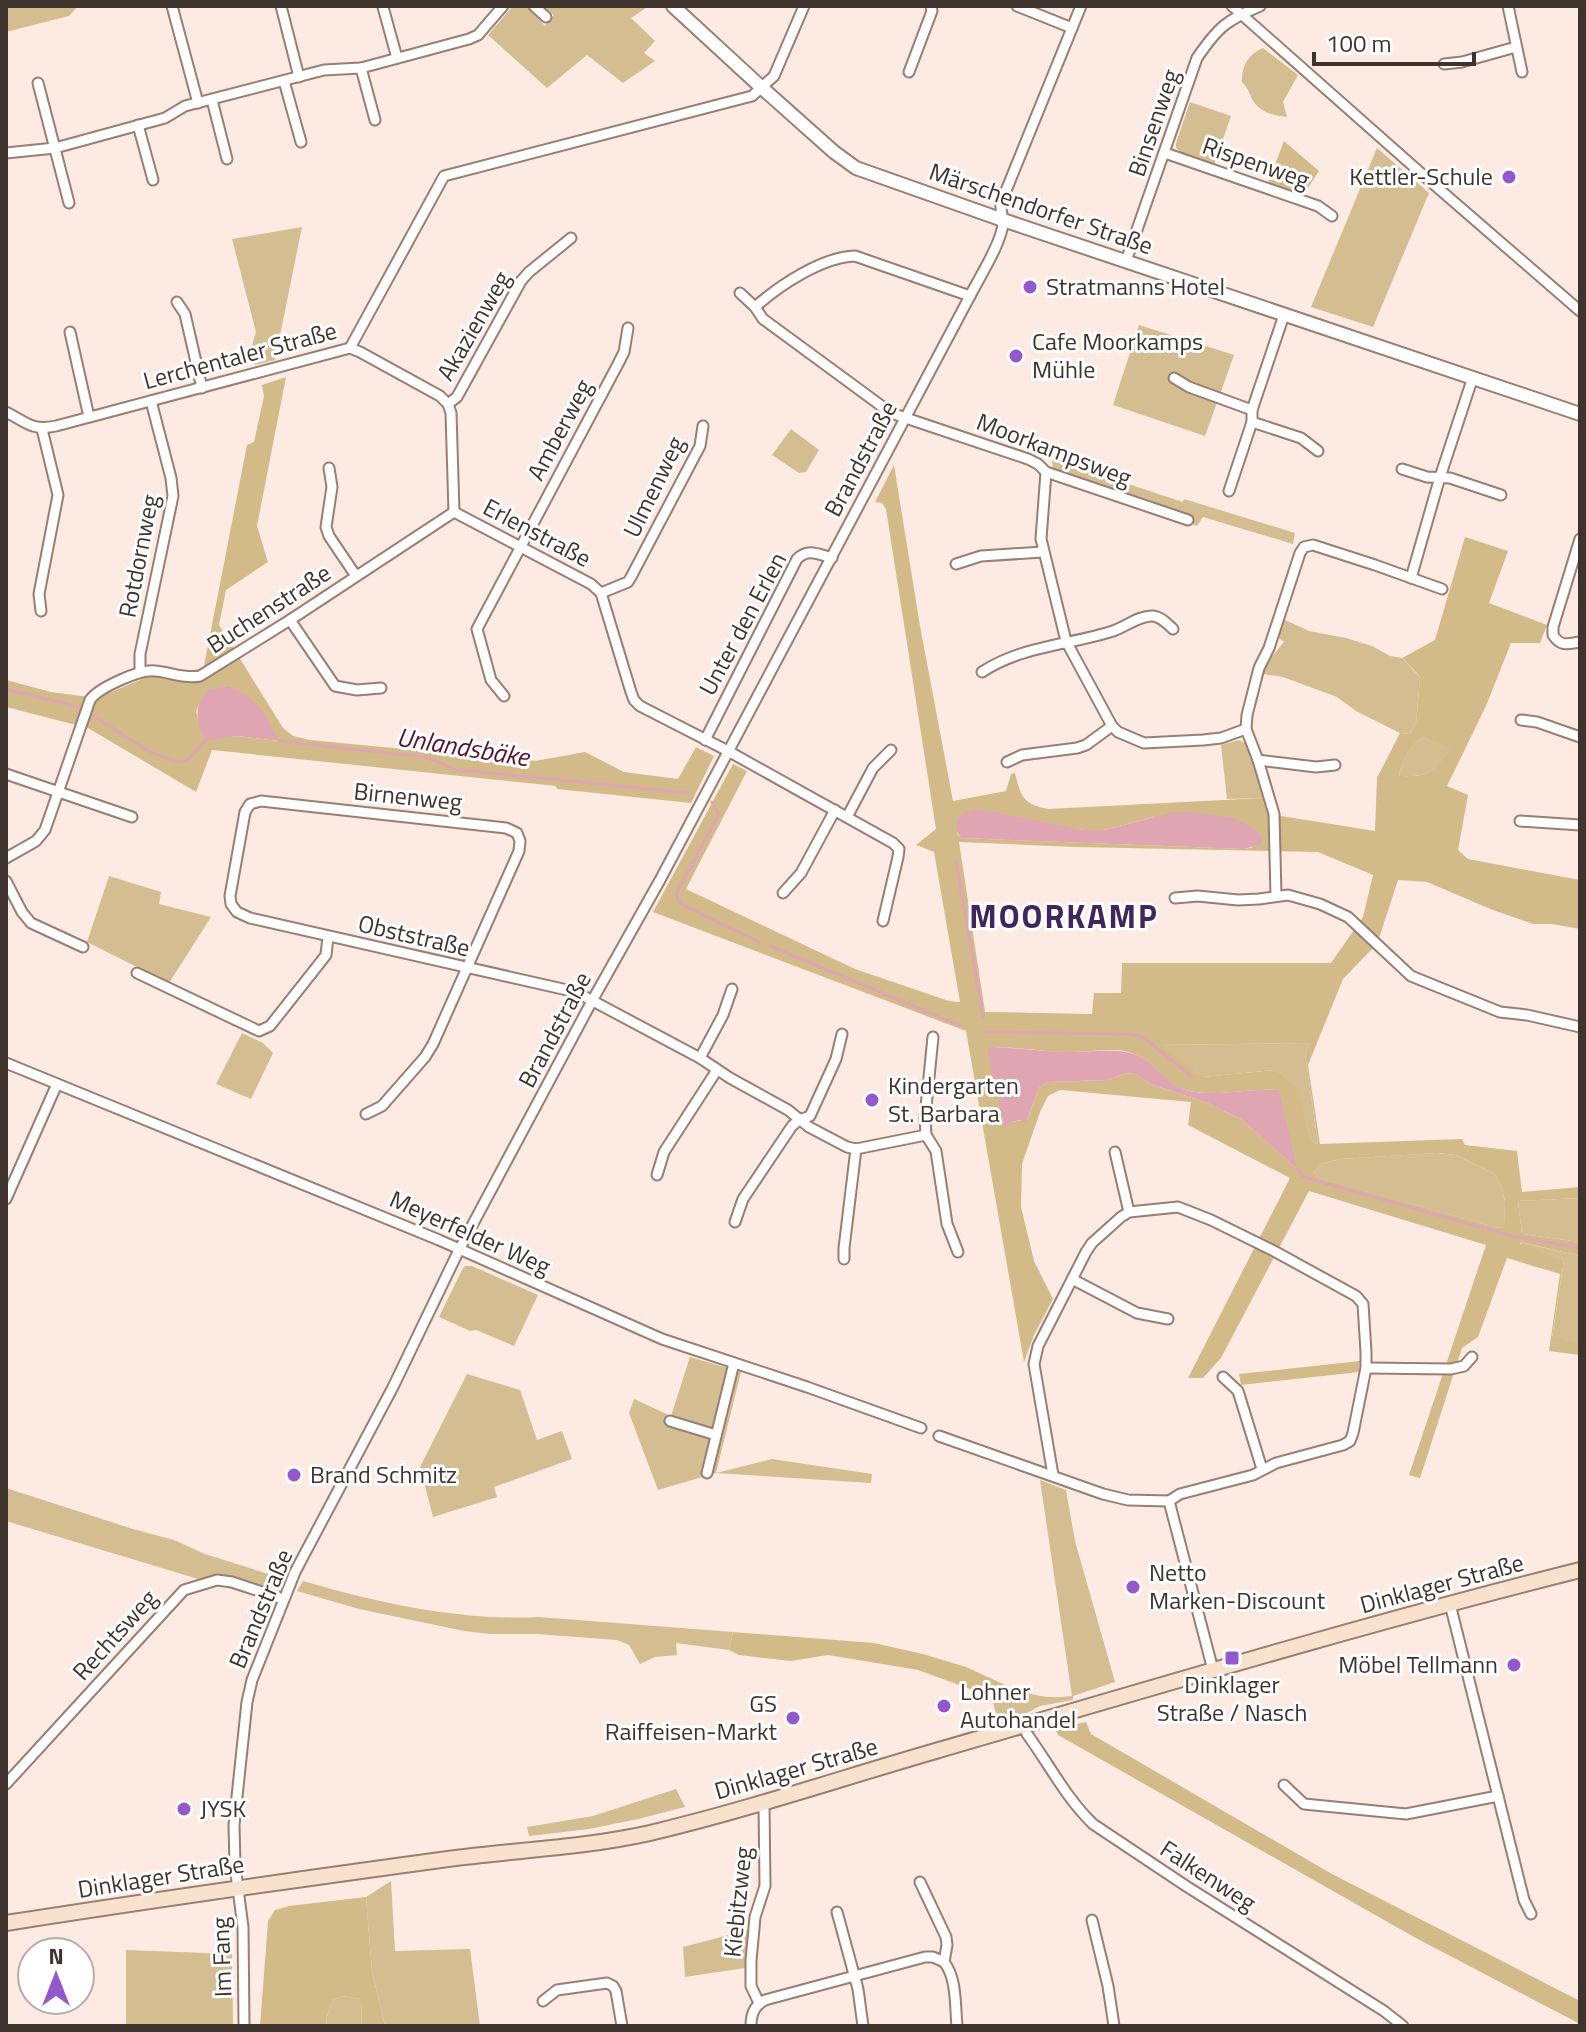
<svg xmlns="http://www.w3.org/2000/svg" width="1586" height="2032" viewBox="0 0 1586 2032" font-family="'Titillium Web',sans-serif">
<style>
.green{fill:#d4bd90}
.forest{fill:#d3ba89;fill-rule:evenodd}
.water{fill:#e0a5b2}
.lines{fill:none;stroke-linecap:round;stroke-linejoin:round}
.stream{stroke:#e0a5b2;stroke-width:3}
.minor-casing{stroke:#9a7e72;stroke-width:13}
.tertiary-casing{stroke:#9a7e72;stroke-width:16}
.secondary-casing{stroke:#9a7e72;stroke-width:18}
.minor{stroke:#fff;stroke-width:9}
.tertiary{stroke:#fff;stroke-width:12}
.secondary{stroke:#f8e2ce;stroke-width:14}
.poi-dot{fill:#9357ce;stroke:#fff;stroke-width:3}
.labels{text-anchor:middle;stroke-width:6;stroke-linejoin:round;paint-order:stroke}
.street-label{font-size:24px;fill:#3f332e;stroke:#fff}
.poi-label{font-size:24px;fill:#3f332e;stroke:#fff;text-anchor:start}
.water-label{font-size:26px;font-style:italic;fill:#56122a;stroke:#fff}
.district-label{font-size:32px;font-weight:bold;letter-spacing:2px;fill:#41255e;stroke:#fff}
</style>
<rect width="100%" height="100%" fill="#fdeae3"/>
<!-- green -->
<g class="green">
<path d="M6 6H78L69 16 6 32Z"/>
<path d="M513 6H526L545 26 554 15 543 6H649L631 18 655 41 644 53 655 61 623 83 587 55 547 88 488 35Z"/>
<path d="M1263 48 1298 75 1283 102 1287 117C1274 116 1259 112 1252 99 1249 92 1248 88 1242 82 1241 67 1248 54 1263 48Z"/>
<path d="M1190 102 1231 116 1214 165 1180 152 1176 148V143Z"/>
<path d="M1377 148 1429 193 1373 327 1311 307Z"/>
<path d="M302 227 275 360 255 365 251 349 256 332 232 239Z"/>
<path d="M1139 325 1234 355 1205 436 1113 405Z"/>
<path d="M791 429 819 450 806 472 799 473 772 455Z"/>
<path d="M1052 459 1183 502 1184 499 1295 533 1293 544 1203 517 1197 526 1054 479Z"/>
<path d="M1283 619 1309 631 1346 638 1372 646 1390 656 1402 658 1417 674 1420 678 1416 723 1410 734 1400 733 1356 711 1337 697 1283 677 1263 674V667L1284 642 1278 637Z"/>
<path d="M1423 737 1451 750C1433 773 1429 777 1399 776 1401 761 1411 744 1423 737Z"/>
<path d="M1239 740 1247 744 1263 798 1227 799 1221 745Z"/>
<path d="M109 876 161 892 159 904 211 917 169 983 87 942Z"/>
<path d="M242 1033 263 1043 273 1053 251 1099 216 1084Z"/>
<path d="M1309 1043 1305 1053 1318 1144 1313 1142 1310 1137C1303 1112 1300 1083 1275 1070L1203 1077 1159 1045Z"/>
<path d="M1437 1153 1456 1155 1495 1174 1502 1188 1505 1202 1504 1227 1498 1228 1314 1177 1313 1174 1320 1164 1340 1159Z"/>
<path d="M1580 1198V1242L1522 1234 1518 1201Z"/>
<path d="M1520 1242 1580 1256V1343L1552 1338 1564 1260 1522 1246Z"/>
<path d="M466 1266H472L538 1295 514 1346 476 1330 470 1331 439 1317 463 1268Z"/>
<path d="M690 1357 741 1372 716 1473 772 1459 872 1474 871 1483 716 1473 658 1490 629 1413 634 1399 671 1416Z"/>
<path d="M467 1374 520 1390 537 1440 562 1431 572 1459 494 1487 497 1497 433 1517 420 1467Z"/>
<path d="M1040 1480 1066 1490 1075 1541 1115 1682 1073 1696V1700L1040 1706 1025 1714 998 1720 991 1696 1006 1702 1012 1688C1033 1696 1050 1699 1072 1696Z"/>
<path d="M6 1488 133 1529 174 1540 205 1554 281 1578 271 1601 6 1521Z"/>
<path d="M303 1581C378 1603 460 1621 539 1617L733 1632 729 1650 676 1643 677 1655 655 1657 640 1664 629 1645 617 1640 537 1634H490L464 1631 359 1609 297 1591Z"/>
<path d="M676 1789 685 1807 638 1819 589 1829 529 1836 527 1827 593 1816Z"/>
<path d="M391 1881 395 1951 470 1949 480 2026H385L372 1972 366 1897Z"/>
<path d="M748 1930 745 1968 685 1977 683 1947Z"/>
<path d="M126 1950 232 1954 233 2026H126Z"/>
<path d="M342 1996 361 1999 362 2026H327L326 2019 333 2000Z"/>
</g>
<!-- forest -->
<g class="forest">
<path d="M1284 141 1319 171 1304 194 1268 183Z"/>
<path d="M286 377 257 526 268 562 226 590 219 625 283 728 293 736 310 740 424 751 437 746 457 753 486 749 535 761 585 752 624 772 678 779 696 747 714 756 691 803 557 789 556 786 212 750 196 792 88 728 6 707V680L51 692 97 698 147 677 195 671 204 666 247 445 254 442 264 396 262 385ZM226 686 278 740V741L237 736 211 739 203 737 196 711 207 691Z"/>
<path d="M894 465 920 626 953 801 1006 791 1011 774 1015 773C1021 797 1023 804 1048 809L1263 798 1281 816 1375 831 1377 778 1400 733 1410 734 1416 723 1420 678 1417 673 1402 658 1435 640 1465 537 1508 551 1489 603 1547 625 1540 643H1511L1486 706 1447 786 1468 795 1458 850 1468 859 1580 880V929L1552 924H1533L1493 910 1427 882 1398 880 1380 935 1372 949 1343 979 1308 1065 1320 1144 1462 1139 1465 1145 1517 1151 1522 1192 1580 1187V1198L1518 1201 1522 1234 1580 1242V1256L1521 1242 1520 1244 1564 1260 1552 1337 1580 1343V1355L1549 1351 1560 1274 1507 1258 1478 1337 1462 1348 1420 1478 1409 1475 1486 1245 1309 1191 1221 1358 1203 1378H1188L1290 1178 1188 1125 1191 1102 1060 1090 1048 1096 1040 1112 1022 1164 1021 1207 1034 1261 1053 1299 1034 1335 1024 1362 966 1031 653 912 733 764 747 771 686 889 855 969 949 1001 960 1002 934 852 916 845 936 829 886 509 882 503 875 502ZM1423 737 1450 750C1433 773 1429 777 1399 776 1401 762 1411 744 1423 737ZM1154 817 1254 847 1244 849 961 838 957 833 1052 825 1083 830H1104ZM959 842 1075 847 1318 852 1373 875 1363 917 1331 963H1122L1121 993H1094L1092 1014 985 1012ZM1309 1043 1305 1053 1318 1144 1313 1142 1310 1137C1303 1111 1301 1083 1275 1070L1203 1077 1161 1045ZM989 1048C1016 1046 1042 1052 1068 1052 1092 1053 1119 1044 1141 1057 1160 1068 1165 1086 1190 1091 1219 1097 1248 1088 1276 1090L1296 1168 1241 1119 1207 1103 1153 1085 1135 1074 1126 1073 1108 1080 1048 1082 1039 1088 1027 1119 1012 1122ZM1438 1153 1456 1155 1495 1174 1502 1188 1505 1202 1504 1227 1498 1228 1315 1177 1313 1174 1320 1164 1340 1159Z"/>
<path d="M1360 1361 1359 1372 1241 1385 1239 1374Z"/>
<path d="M733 1632 874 1643 923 1654 966 1667 1012 1688 1006 1702 918 1670 828 1655 791 1661 739 1655 729 1650Z"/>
<path d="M1086 1722 1091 1734 1332 1874 1580 2001V2024L1414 1937 1058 1735 1055 1729Z"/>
<path d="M366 1897 372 1972 385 2026H362L361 1999 342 1996 333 2000 326 2019 327 2026H260L268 1921 275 1910 289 1906Z"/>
</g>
<!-- water -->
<g class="water">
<path d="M226 686C255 694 266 715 279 741L237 736 211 740 203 737C196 716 194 709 207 690Z"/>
<path d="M978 809 1083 830H1104L1174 812 1199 813 1234 818 1248 825 1257 831 1262 838 1261 844 1244 849 961 838C954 830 954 817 966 812 969 810 974 810 978 809Z"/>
<path d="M992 1047C1017 1048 1041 1051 1066 1052 1089 1053 1111 1047 1134 1054 1156 1061 1164 1085 1189 1091 1218 1097 1247 1088 1276 1090L1280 1094 1297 1169 1241 1119 1207 1103 1153 1085 1135 1074 1126 1073 1108 1080 1048 1082 1039 1088 1027 1119 1024 1123 1021 1120 1012 1122 1008 1127 1004 1126 988 1051 989 1048Z"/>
</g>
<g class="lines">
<!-- stream -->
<g class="stream">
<path d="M6 689 79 707 147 750 172 761 183 762 191 757 207 738"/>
<path d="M279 741 424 757 441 763 451 769 689 793"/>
<path d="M712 802 719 814 677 893V899L681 904 759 942"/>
<path d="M956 861 983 1017"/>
<path d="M770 946 961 1026"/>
<path d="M984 1032 1130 1034 1143 1037 1191 1076"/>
<path d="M1297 1169 1303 1176 1317 1181 1512 1236 1580 1248"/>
</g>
<defs>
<g id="minor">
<path d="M172 6 198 103"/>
<path d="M281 6 299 77"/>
<path d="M534 6 546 17"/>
<path d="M1017 6 1072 28"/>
<path d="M1232 6 1431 182 1580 311"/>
<path d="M1508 6 1522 72"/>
<path d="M383 7 397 58"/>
<path d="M1444 64 1462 62 1516 47"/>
<path d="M361 68 375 120"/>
<path d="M909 72 932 11 931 6"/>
<path d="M284 81 301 142"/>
<path d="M38 83 69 203"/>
<path d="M212 100 227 159"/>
<path d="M138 125 153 180"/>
<path d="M6 153 55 148 165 118 185 106 324 70 361 68 469 39 478 35 503 6"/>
<path d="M1165 153 1318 206 1332 216"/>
<path d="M1126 261 1197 58C1218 27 1227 20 1260 6"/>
<path d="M740 293 755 307 763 319 891 413 1028 459 1038 464 1046 472 1188 520"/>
<path d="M177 302 185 314 202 388"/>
<path d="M755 307C780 285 822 257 855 256L970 296"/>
<path d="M70 332 89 417"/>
<path d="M350 348 360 352 440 396 448 404 451 413 454 512"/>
<path d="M1174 378 1189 387 1252 410"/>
<path d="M448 404 457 397 521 281 529 272 571 238"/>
<path d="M6 412C26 422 31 431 56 426L350 348 444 176 752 96 774 76 804 6"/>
<path d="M1252 422 1301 438 1318 451"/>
<path d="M329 468 332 487 326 527 329 536 356 576"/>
<path d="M1402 469 1427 477 1450 478 1501 495"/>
<path d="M1046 472 1041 539 1066 641 1112 726 1118 732 1144 743 1203 740 1221 738 1246 729"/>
<path d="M1229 491 1252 422V410L1284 315"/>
<path d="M454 512 591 584 601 593 631 692 634 700 640 706 728 751 893 843 899 849 898 857 883 921"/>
<path d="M1580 539 1553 627V635C1561 647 1567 644 1580 642"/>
<path d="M956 564 981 556 1043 552"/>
<path d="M1411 578 1440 477 1473 377"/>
<path d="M601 593 628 582 631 577 700 446 703 426"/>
<path d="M41 611 39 594 58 495 42 429"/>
<path d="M290 620 335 686 357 690 381 688"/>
<path d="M140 672V654L173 496 171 478 151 401"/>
<path d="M982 672C1021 646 1070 645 1113 631 1125 627 1140 615 1153 616 1162 617 1167 624 1173 629"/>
<path d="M504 696 491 680 477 629 618 364 624 352 628 328"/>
<path d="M1521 720 1537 722 1580 737"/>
<path d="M705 740 797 559C808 548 818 554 832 558"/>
<path d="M1258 760 1316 767 1335 765"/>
<path d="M1007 762 1022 755 1077 748 1086 745 1112 726"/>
<path d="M6 774 132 817"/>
<path d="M847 817 873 768 891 750"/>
<path d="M1520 821 1580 825"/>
<path d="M6 858 36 841 45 830 90 700C98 688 140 669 155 671 170 672 184 679 200 676L290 620 454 512"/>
<path d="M6 881 22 912 31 923 83 947"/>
<path d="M783 893 801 873 835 810"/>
<path d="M1276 896 1274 814 1258 760 1246 729 1247 715 1259 668 1269 648 1300 553 1304 547 1313 545 1375 565 1442 589"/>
<path d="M1175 898 1198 896 1238 900 1259 899 1288 895 1320 904 1348 917 1411 976 1500 1012 1527 1015 1580 1027"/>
<path d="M137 973 259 1031 270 1026 319 964 326 955 328 937"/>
<path d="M933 1037 925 1117 926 1135 936 1151 947 1224 958 1252"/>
<path d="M700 1058 723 1015 732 989"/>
<path d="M6 1063 439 1240 662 1339 807 1387 921 1428"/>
<path d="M366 1114 382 1106 425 1057 433 1044 519 851 520 841 517 833 506 828 261 801 250 804 245 812 230 896 231 904 237 912 250 918 576 992 700 1058 730 1078 788 1110 809 1127 847 1147 856 1149 926 1135"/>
<path d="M1115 1152 1129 1212"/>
<path d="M657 1175 664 1152 717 1070"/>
<path d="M6 1199 57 1084"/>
<path d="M735 1222 743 1199 792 1126 799 1120 810 1116 836 1059 842 1034"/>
<path d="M844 1259V1248L856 1149"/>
<path d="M1072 1279 1137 1313 1168 1319"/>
<path d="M1366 1368 1451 1369 1464 1366 1472 1357"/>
<path d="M1223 1377 1238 1391 1262 1469"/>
<path d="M670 1421 716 1435"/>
<path d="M939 1436 1103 1494 1128 1500 1169 1501"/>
<path d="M707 1473 734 1363"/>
<path d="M1053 1475 1034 1364 1038 1346 1086 1252 1092 1243 1121 1217 1129 1212 1178 1207 1211 1220 1274 1251 1356 1296 1363 1304 1366 1352V1368L1353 1433 1350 1441 1343 1445 1276 1463 1253 1475 1180 1494 1169 1501 1213 1670"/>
<path d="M1450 1604 1524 1900 1531 1914"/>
<path d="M1023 1725 1027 1734C1049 1764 1066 1798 1093 1824L1186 1886 1384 2011 1403 2026"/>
<path d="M6 1784 184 1590 217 1580 232 1582 283 1599"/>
<path d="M1284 1785 1304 1804 1406 1814 1498 1796"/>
<path d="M920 1882 946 1937 947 1945 944 1962C957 1978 955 2006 957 2026"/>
<path d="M837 1912 858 1989 863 2026"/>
<path d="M1092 1920 1108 1986 1114 2026"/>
<path d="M543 2001 557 1990 607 1983 613 1986 616 1991 622 2026"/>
<path d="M759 2003 751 1986V1961L755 1917 765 1886 764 1804"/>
<path d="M244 2026 243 1927 235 1866 234 1825 247 1702 252 1680 295 1572 393 1387 459 1250 592 1001 660 880 970 296C979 278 1002 242 1003 223 1003 216 1000 210 1001 203L1081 6"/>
<path d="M751 2026C751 2014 754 2006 765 2000L925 1957H933L944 1962"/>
</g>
<path id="tertiary" d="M673 6 761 87 834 152 856 168 1003 220 1580 414"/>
<path id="secondary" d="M6 1923C153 1900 301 1879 448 1859 515 1850 583 1848 650 1833 747 1810 842 1778 939 1750 1152 1688 1365 1624 1580 1570"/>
</defs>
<!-- minor casing -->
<use href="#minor" class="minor-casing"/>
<!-- tertiary casing -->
<use href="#tertiary" class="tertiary-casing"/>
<!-- secondary casing -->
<use href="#secondary" class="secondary-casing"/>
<!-- minor -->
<use href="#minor" class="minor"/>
<!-- tertiary -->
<use href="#tertiary" class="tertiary"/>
<!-- secondary -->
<use href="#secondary" class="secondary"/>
</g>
<!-- markers -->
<g class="poi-dot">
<circle cx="1509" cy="177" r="8"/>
<circle cx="1030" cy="287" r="8"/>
<circle cx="1016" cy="356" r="8"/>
<circle cx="872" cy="1100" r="8"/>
<circle cx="294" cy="1475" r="8"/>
<circle cx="1133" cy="1587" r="8"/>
<rect x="1224" y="1650" width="16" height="16" rx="4"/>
<circle cx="1514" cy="1665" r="8"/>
<circle cx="944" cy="1706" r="8"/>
<circle cx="793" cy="1718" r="8"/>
<circle cx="184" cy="1809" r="8"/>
</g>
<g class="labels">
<!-- street labels -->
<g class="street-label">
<text transform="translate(1154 123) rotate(-71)" y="8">Binsenweg</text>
<text transform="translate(1256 163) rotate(19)" y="8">Rispenweg</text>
<text transform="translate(1041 209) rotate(19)" y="8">Märschendorfer Straße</text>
<text transform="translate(474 326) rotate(-60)" y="8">Akazienweg</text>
<text transform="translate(240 356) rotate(-15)" y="8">Lerchentaler Straße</text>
<text transform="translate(560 430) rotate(-62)" y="8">Amberweg</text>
<text transform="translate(1054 450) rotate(21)" y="8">Moorkampsweg</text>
<text transform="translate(861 459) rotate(-62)" y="8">Brandstraße</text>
<text transform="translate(654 487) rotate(-64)" y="8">Ulmenweg</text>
<text transform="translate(537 533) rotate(28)" y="8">Erlenstraße</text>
<text transform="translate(139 556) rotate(-79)" y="8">Rotdornweg</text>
<text transform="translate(269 609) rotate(-33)" y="8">Buchenstraße</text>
<text transform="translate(743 624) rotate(-62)" y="8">Unter den Erlen</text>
<text transform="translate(408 797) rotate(6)" y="8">Birnenweg</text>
<text transform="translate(414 936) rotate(13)" y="8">Obststraße</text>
<text transform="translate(555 1030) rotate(-62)" y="8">Brandstraße</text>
<text transform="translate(470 1233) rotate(24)" y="8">Meyerfelder Weg</text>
<text transform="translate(1442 1584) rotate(-15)" y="8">Dinklager Straße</text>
<text transform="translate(261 1609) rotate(-67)" y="8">Brandstraße</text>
<text transform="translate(115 1635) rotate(-48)" y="8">Rechtsweg</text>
<text transform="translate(796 1769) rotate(-16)" y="8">Dinklager Straße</text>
<text transform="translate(1208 1876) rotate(33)" y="8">Falkenweg</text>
<text transform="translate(161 1877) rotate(-9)" y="8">Dinklager Straße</text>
<text transform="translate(738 1902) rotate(-84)" y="8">Kiebitzweg</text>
<text transform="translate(222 1957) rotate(-92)" y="8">Im Fang</text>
</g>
<!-- poi labels -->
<g class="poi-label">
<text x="1493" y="185" text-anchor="end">Kettler-Schule</text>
<text x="1046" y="295">Stratmanns Hotel</text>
<text x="1032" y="350">Cafe Moorkamps<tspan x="1032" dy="28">Mühle</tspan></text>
<text x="888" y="1094">Kindergarten<tspan x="888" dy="28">St. Barbara</tspan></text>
<text x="310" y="1483">Brand Schmitz</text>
<text x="1149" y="1581">Netto<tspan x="1149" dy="28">Marken-Discount</tspan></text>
<text x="1498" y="1673" text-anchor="end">Möbel Tellmann</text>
<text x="1232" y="1693" text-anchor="middle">Dinklager<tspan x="1232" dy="28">Straße / Nasch</tspan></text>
<text x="960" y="1700">Lohner<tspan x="960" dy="28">Autohandel</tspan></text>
<text x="777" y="1712" text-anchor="end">GS<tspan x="777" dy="28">Raiffeisen-Markt</tspan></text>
<text x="200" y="1817">JYSK</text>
</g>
<!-- water labels -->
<g class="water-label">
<text transform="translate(463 747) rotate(9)" y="9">Unlandsbäke</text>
</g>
<!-- district labels -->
<g class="district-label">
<text x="1064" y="928">MOORKAMP</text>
</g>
</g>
<!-- border -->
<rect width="1586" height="2032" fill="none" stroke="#3f332e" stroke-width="16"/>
<!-- north arrow -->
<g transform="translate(56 1976)"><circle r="38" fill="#ffffff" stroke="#b2adab" stroke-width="2"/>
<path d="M0-6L14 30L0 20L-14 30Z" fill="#9357ce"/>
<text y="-12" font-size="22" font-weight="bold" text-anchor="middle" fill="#3f332e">N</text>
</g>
<!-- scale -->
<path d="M1314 52v12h160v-12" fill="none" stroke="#3f332e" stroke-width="4"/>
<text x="1326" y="52" font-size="24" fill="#3f332e" stroke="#ffffff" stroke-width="6" paint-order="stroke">100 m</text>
</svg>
